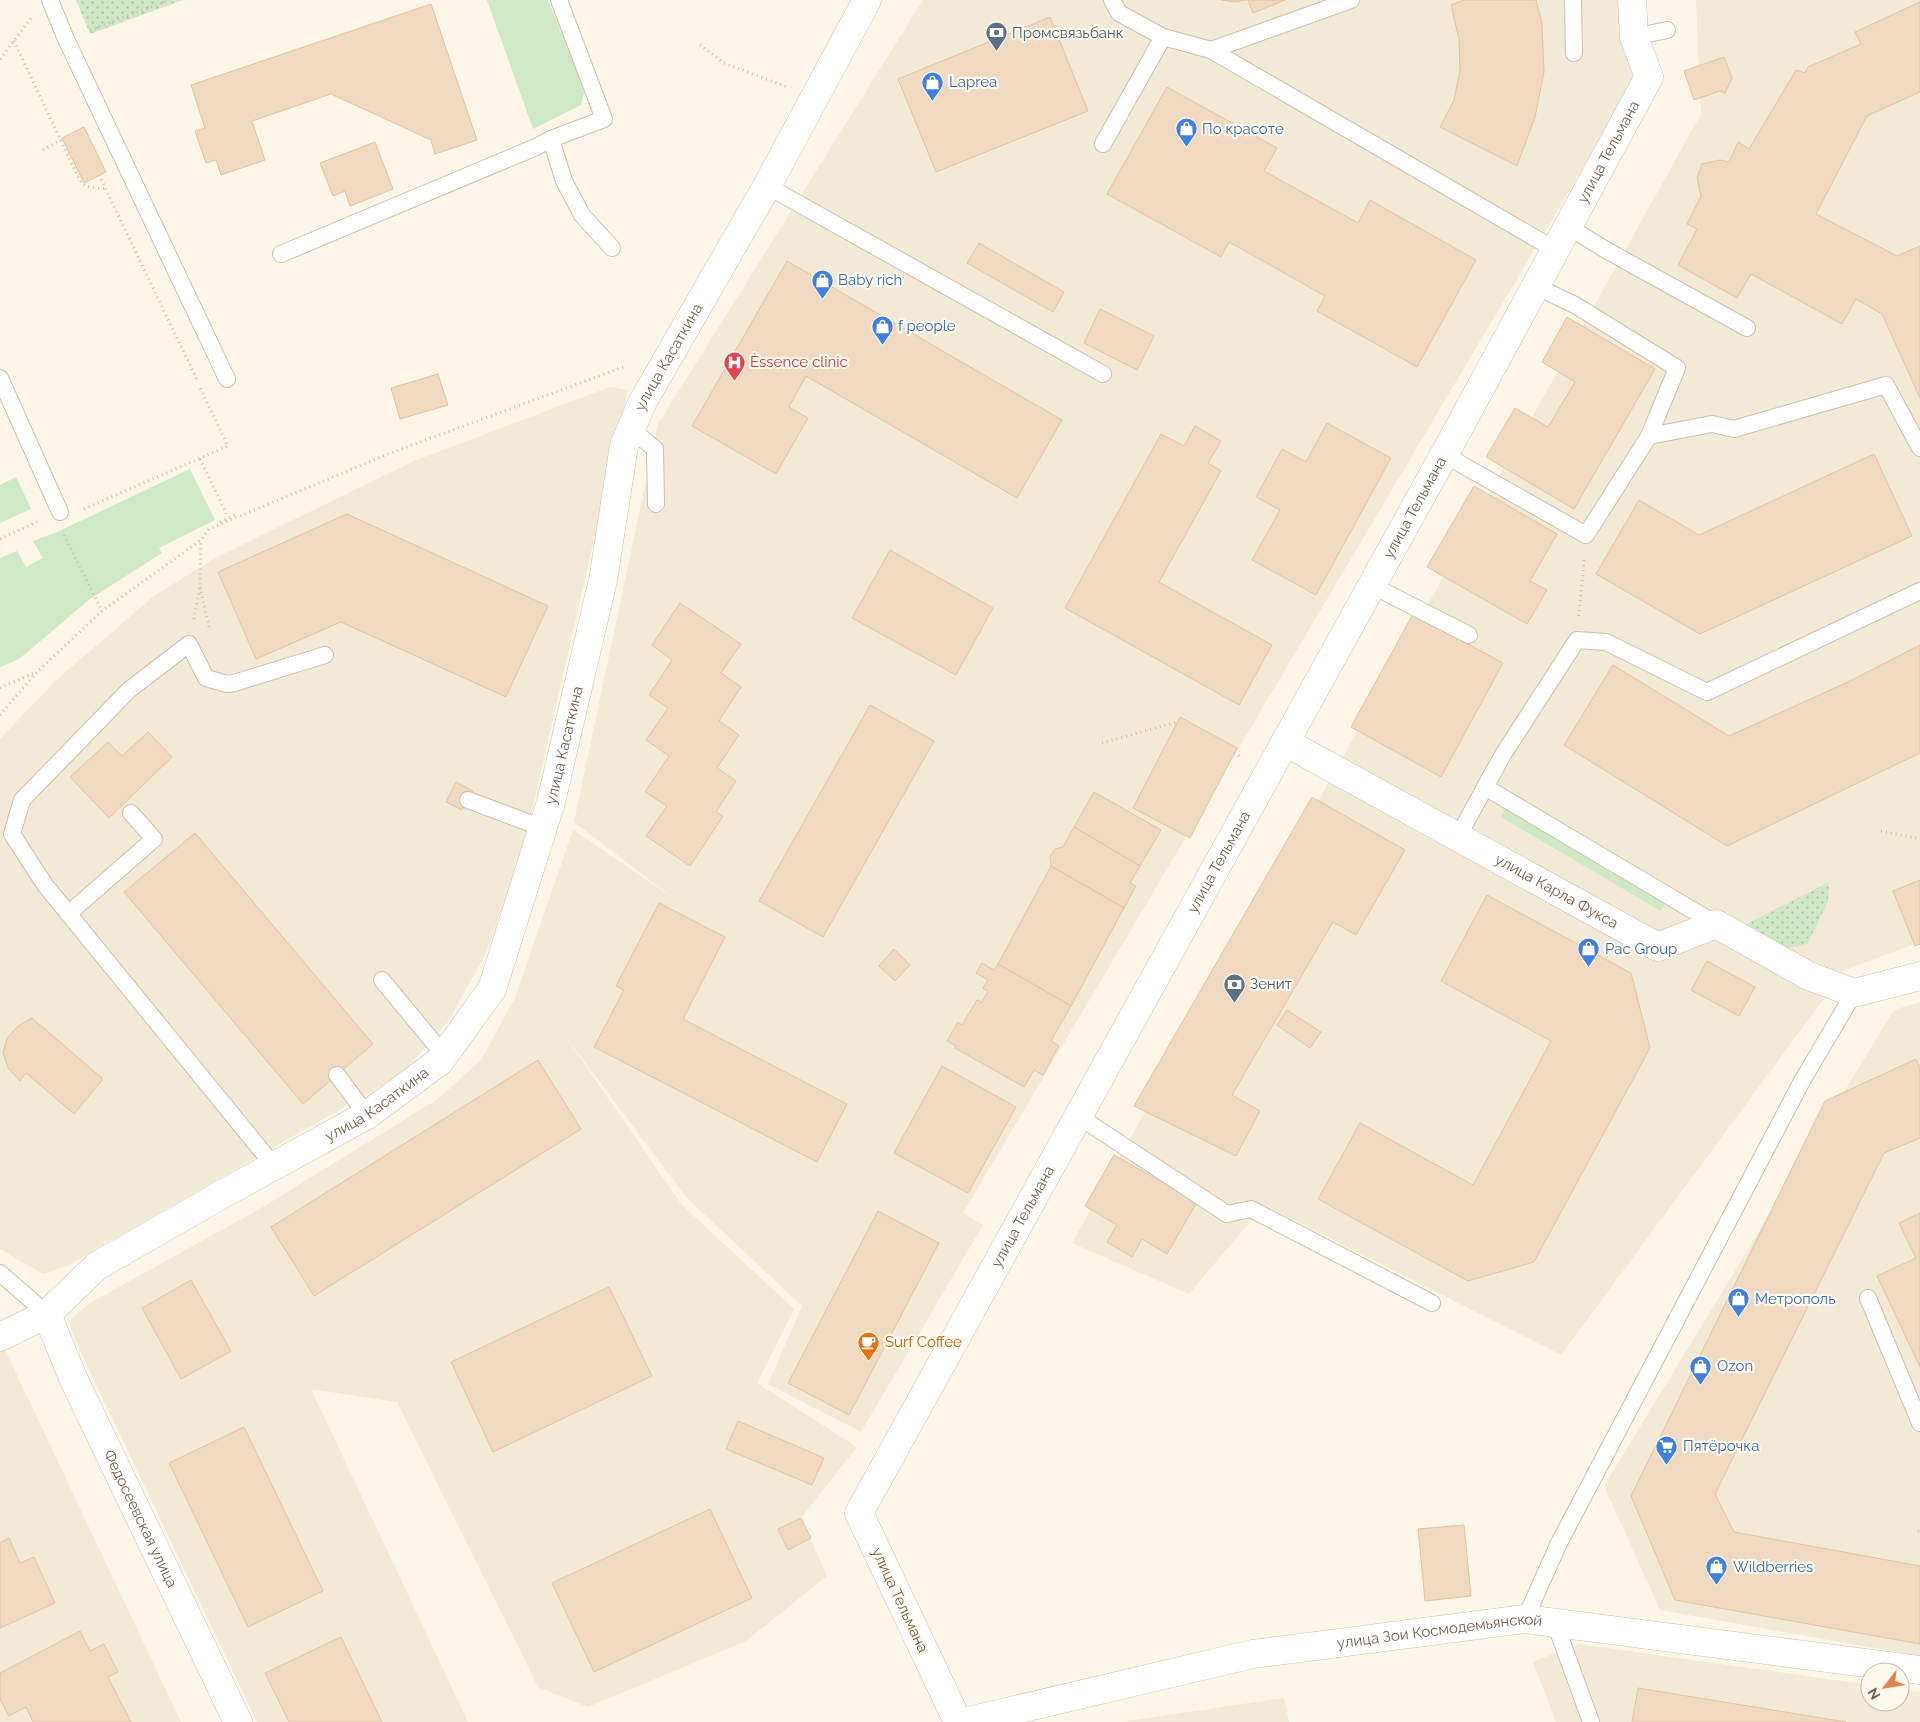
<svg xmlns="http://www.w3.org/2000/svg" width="1920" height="1722" viewBox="0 0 1920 1722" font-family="Raleway,sans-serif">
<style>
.residential{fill:#f2e9d6}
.green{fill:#cfe8c6}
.park{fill:url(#park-dots)}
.building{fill:#efd9c0;stroke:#e1c2a1}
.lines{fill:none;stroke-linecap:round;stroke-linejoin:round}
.lane-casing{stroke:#ccbfad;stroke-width:18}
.street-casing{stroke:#ccbfad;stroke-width:29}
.path{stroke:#d4bca3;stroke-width:3;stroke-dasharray:1 4;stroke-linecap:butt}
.lane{stroke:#fff;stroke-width:16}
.street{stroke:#fff;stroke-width:28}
.labels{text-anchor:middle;stroke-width:4.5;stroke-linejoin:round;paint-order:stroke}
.service-label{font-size:15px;fill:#4e5e75;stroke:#fef9ed;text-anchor:start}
.shop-label{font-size:15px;fill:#366cbe;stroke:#fef9ed;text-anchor:start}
.street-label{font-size:15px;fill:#735f4d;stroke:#fef9ed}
.health-label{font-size:15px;fill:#be3a42;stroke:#fef9ed;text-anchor:start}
.food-label{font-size:15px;fill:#c56008;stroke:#fef9ed;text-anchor:start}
</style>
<defs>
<pattern id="park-dots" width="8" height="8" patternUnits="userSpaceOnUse" patternTransform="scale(1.25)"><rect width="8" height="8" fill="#cfe8c6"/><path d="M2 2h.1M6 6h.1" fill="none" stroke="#acbfa3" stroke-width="1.8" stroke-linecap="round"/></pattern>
</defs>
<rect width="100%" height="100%" fill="#fbf6e7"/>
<!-- residential -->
<g class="residential">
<path d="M923 0H1637L1642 68 963 1213 983 1225 861 1432 768 1384 802 1306 686 1197 563 1033 681 1204 794 1309 757 1383 857 1447 801 1518 827 1576 746 1641 588 1707 538 1687 397 1402 311 1389 468 1722H257L75 1340 69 1321 90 1303 258 1210 438 1099 481 1060 515 998 573 830 676 900 574 822 658 424Z"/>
<path d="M1696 0H1920V942L1845 970 1561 1355 1264 1205 1189 1294 1072 1243 1701 114Z"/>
<path d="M610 387 628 390 522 855 484 957 448 1022 405 1070 379 1087 67 1266 43 1274 0 1249V739L55 681 154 596 215 558 414 461Z"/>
<path d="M1920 1002V1656L1660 1610 1604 1486 1894 1010Z"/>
<path d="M0 1341 7 1354 181 1722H0Z"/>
<path d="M1578 1644 1870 1685V1702H1900V1690L1920 1692V1722H1556L1533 1662Z"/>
<path d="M1284 1698 1289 1722H1120Z"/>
</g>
<!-- green -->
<g class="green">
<path d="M487 0H548L579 76 584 93 581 105 533 129Z"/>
<path d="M190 469 215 520 159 548 162 553 90 599 19 659 0 667V558L17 551 26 567 43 558 33 541 57 532Z"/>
<path d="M16 477 31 509 0 523V485Z"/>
<path d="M1507 807 1667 900 1661 911 1501 817Z"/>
</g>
<!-- park -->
<g class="park">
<path d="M76 0H183L90 34Z"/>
<path d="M1829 882 1828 901 1808 943C1781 955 1766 940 1743 926Z"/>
</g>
<!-- building -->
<g class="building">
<path d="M1221 0H1247L1236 2Z"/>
<path d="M1248 0H1285L1253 13Z"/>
<path d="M1464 0H1536L1542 24 1544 72 1535 117 1517 166 1440 127 1454 100 1460 70 1459 39 1451 5Z"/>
<path d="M1920 2V92L1867 116 1816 214 1897 256 1920 246V398L1882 314 1856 299 1842 324 1751 274 1737 298 1678 265 1697 229 1687 224 1701 196 1697 178 1702 164 1720 160 1729 162 1738 142 1749 149 1796 70 1805 73 1808 67 1861 44 1855 32Z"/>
<path d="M431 4 477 140 435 154 431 140 331 94 252 121 265 160 221 175 216 160 206 163 195 131 205 128 191 85Z"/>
<path d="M1050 17 1088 111 936 172 898 79Z"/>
<path d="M1724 57 1732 78 1725 93 1720 91 1694 100 1684 71Z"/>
<path d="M1167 87 1277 148 1264 171 1358 223 1370 200 1476 260 1417 367 1317 311 1325 296 1229 242 1221 257 1107 194Z"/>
<path d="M84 127 106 172 84 183 62 138Z"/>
<path d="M375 142 393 189 350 206 345 191 333 196 320 163Z"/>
<path d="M979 243 1064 292 1053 312 967 263Z"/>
<path d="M787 261 1062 420 1017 498 806 376 789 407 808 418 776 474 692 426Z"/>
<path d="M1100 309 1154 336 1137 370 1084 343Z"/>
<path d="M1567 317 1655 369 1574 509 1486 457 1515 408 1548 427 1575 382 1542 362Z"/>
<path d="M438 374 448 405 400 419 391 388Z"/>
<path d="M1327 423 1391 458 1316 595 1252 560 1280 510 1256 497 1282 449 1306 462Z"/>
<path d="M1195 426 1221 441 1208 463 1221 471 1159 582 1272 645 1239 705 1065 608 1161 434 1184 446Z"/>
<path d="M1874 454 1912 536 1700 634 1596 574 1639 500 1699 535Z"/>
<path d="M1474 486 1557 534 1530 581 1547 590 1527 624 1427 567Z"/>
<path d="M347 514 548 606 506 697 341 622 256 659 218 572Z"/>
<path d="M890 550 993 608 956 675 852 618Z"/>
<path d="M680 603 741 644 721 673 741 687 719 721 739 735 717 768 736 781 716 812 723 816 690 866 646 836 667 806 645 792 669 756 646 740 668 708 649 695 672 660 652 645Z"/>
<path d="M1413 614 1503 663 1441 777 1351 727Z"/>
<path d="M1920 645V753L1727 846 1564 745 1613 665 1729 736 1850 681Z"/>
<path d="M870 705 934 741 823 937 759 901Z"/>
<path d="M1180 717 1237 748 1190 838 1133 808Z"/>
<path d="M148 732 172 757 109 818 70 777 108 742 122 756Z"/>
<path d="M456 782 473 791 462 810 446 802Z"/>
<path d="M1094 792 1161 830 1140 866 1074 827Z"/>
<path d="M1312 797 1405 850 1356 935 1333 922 1232 1095 1260 1111 1236 1156 1134 1106Z"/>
<path d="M1074 827 1140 866 1130 883 1136 886 1124 908 1051 866 1050 857 1055 849 1063 847Z"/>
<path d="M195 833 373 1044 303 1104 124 892Z"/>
<path d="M1051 866 1124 908 1071 1006 998 964Z"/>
<path d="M1920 880V944L1915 946 1893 891Z"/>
<path d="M1487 895 1631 973 1650 1048 1534 1262 1468 1281 1318 1199 1360 1123 1473 1185 1551 1041 1441 981Z"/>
<path d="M659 903 725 937 683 1019 847 1104 817 1162 594 1047 624 990 616 986Z"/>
<path d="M894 949 910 965 895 981 879 966Z"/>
<path d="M1707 961 1755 987 1739 1016 1691 990Z"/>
<path d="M982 963 994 970 998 964 1071 1006 1051 1041 1059 1046 1043 1075 1034 1070 1024 1087 955 1048 956 1046 947 1041 958 1022 962 1025 977 1000 982 1002 988 991 983 988 988 980 976 973Z"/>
<path d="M1287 1010 1321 1032 1310 1048 1277 1025Z"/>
<path d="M32 1018 103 1079 74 1114 26 1073 20 1081 8 1068 3 1053 7 1038 18 1026Z"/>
<path d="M1916 1059 1920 1068V1138L1884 1153 1715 1494 1734 1532 1920 1566V1644L1675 1600 1631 1496 1825 1101Z"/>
<path d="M538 1060 581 1129 314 1296 271 1227Z"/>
<path d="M942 1066 1016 1107 968 1193 894 1153Z"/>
<path d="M1114 1155 1197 1202 1167 1254 1142 1239 1132 1257 1107 1242 1117 1225 1085 1206Z"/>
<path d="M878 1211 939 1243 849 1415 788 1383Z"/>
<path d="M1920 1213V1367L1877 1276 1916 1258 1899 1223Z"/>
<path d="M191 1280 231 1351 181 1379 142 1308Z"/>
<path d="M609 1287 652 1376 493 1452 451 1362Z"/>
<path d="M738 1421 824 1458 812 1485 726 1449Z"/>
<path d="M244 1427 323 1591 248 1627 169 1463Z"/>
<path d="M710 1509 752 1598 594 1672 552 1583Z"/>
<path d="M801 1518 811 1538 788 1550 778 1529Z"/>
<path d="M1464 1525 1471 1596 1425 1601 1418 1529Z"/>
<path d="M9 1538 20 1563 34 1557 55 1603 0 1628V1543Z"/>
<path d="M80 1631 90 1651 104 1644 118 1672 108 1677 131 1722H33L26 1707 9 1716 0 1699V1673Z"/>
<path d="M341 1637 382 1722H289L265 1673Z"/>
<path d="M1638 1688 1846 1722H1632Z"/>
</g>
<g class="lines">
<defs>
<g id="lane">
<path d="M50 0 66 39 227 379"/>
<path d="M1112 0 1119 13 1163 37 1211 50 1351 0"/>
<path d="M1573 0 1574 53"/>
<path d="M1634 37 1667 30"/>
<path d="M1211 50 1554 249"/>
<path d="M551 139 564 181 582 215 612 248"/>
<path d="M1103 144 1163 37"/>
<path d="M767 186 1103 374"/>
<path d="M1567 226 1606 250 1747 328"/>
<path d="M281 254 536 147 551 139 604 119 559 0"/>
<path d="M0 378 60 512"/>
<path d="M631 429 655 449 656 504"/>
<path d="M1649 436 1712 424 1734 429 1886 385 1920 448"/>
<path d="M1443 454 1586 535 1649 436 1677 368 1575 305 1535 286"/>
<path d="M1371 585 1469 635"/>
<path d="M1485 787 1504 753 1577 640 1606 642 1707 692 1920 591"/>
<path d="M468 800 543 828"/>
<path d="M1458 837 1485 787 1716 924"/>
<path d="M68 914 154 839 131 813"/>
<path d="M382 980 444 1055"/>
<path d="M337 1075 367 1115"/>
<path d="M1078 1116 1227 1214 1251 1209 1432 1303"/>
<path d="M274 1166 45 885 12 834 22 800 129 690 189 644 206 678 227 684 234 683 325 655"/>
<path d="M0 1273 47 1314"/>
<path d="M1868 1298 1920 1423"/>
<path d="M1525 1619 1559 1543 1802 1081 1854 993"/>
<path d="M1555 1623 1591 1722"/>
</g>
<g id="street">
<path id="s1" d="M1285 742 1658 947 1716 924 1809 976 1854 993 1920 976"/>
<path id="s2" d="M47 1314 73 1378 238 1722"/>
<path id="s3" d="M0 1337 47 1314 97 1266 228 1191 367 1115 440 1061 492 989 551 802 603 580 624 446 642 403 767 186 867 0"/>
<path id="s4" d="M958 1722 859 1513 1455 435 1649 77 1634 37 1632 0"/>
<path id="s5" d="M964 1722 1253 1654 1525 1619 1920 1670"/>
</g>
</defs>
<!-- lane casing -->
<use href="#lane" class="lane-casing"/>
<!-- street casing -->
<use href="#street" class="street-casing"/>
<!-- path -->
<g class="path">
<path d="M90 30 170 0"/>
<path d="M14 41 79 179 85 186 105 189"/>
<path d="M700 45 724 63 787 87"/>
<path d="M0 59 31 18"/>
<path d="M43 150 61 140"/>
<path d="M99 175 198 382"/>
<path d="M200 459 228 517"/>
<path d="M84 509 228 446 200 388"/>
<path d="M220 522 235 515"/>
<path d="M64 535 102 611"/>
<path d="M0 539 37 522"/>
<path d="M200 587 209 628"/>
<path d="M1579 616 1584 560"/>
<path d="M194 619 200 587 201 541"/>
<path d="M0 688 34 673"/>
<path d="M0 715 37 672 102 611 201 540 209 529 388 454 626 366"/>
<path d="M1102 743 1177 722"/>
<path d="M1234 753 1241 757"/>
<path d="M1881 831 1920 839"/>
<path d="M1918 1531 1920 1532"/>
</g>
<!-- lane -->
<use href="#lane" class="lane"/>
<!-- street -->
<use href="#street" class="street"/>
</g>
<!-- icons -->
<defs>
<symbol id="bank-pin" viewBox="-11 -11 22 30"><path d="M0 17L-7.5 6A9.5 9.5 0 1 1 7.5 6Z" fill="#5c6f8a" stroke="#fef9ed"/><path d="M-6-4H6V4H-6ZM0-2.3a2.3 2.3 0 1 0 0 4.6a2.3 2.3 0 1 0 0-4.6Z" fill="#fff"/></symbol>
<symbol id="shop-pin" viewBox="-11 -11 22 30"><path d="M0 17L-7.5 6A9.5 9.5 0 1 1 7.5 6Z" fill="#3f7fe0" stroke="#fef9ed"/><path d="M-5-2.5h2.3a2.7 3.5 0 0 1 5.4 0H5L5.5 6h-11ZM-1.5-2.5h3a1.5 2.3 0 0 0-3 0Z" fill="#fff"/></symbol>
<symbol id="hospital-pin" viewBox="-11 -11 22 30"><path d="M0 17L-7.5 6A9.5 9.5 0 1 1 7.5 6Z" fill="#e0444e" stroke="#fef9ed"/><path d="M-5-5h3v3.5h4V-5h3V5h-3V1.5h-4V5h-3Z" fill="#fff"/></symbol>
<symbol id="cafe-pin" viewBox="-11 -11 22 30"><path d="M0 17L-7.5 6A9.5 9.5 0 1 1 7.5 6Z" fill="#e8710a" stroke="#fef9ed"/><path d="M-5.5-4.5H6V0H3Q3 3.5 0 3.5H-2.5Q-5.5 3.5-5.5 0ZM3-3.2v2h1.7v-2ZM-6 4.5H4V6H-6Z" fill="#fff"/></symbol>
<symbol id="supermarket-pin" viewBox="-11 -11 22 30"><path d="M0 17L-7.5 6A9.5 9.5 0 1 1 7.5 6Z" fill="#3f7fe0" stroke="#fef9ed"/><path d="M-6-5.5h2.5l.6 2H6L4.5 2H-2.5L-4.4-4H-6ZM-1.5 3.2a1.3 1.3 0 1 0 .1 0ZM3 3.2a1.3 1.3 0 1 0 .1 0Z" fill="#fff"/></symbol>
</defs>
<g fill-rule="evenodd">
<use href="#bank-pin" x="984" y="20" width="25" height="34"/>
<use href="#shop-pin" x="920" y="70" width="25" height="34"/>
<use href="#shop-pin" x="1174" y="116" width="25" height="34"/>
<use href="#shop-pin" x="810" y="268" width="25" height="34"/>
<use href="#shop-pin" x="870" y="314" width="25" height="34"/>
<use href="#hospital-pin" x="722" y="350" width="25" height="34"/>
<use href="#shop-pin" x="1576" y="936" width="25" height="34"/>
<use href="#bank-pin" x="1222" y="972" width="25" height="34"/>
<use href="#shop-pin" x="1726" y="1286" width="25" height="34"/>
<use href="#cafe-pin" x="856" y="1330" width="25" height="34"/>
<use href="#shop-pin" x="1688" y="1354" width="25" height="34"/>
<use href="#supermarket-pin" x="1654" y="1434" width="25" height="34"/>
<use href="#shop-pin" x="1704" y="1554" width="25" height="34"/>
</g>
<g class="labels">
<!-- service labels -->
<g class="service-label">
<text x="1012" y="38">Промсвязьбанк</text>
<text x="1250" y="989">Зенит</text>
</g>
<!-- shop labels -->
<g class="shop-label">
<text x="949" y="87">Laprea</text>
<text x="1202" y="134">По красоте</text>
<text x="838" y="285">Baby rich</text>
<text x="898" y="331">f people</text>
<text x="1605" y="954">Pac Group</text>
<text x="1755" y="1304">Метрополь</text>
<text x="1717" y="1371">Ozon</text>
<text x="1683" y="1451">Пятёрочка</text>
<text x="1733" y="1572">Wildberries</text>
</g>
<!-- street labels -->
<g class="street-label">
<text dy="5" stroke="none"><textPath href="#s4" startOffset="1785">улица Тельмана</textPath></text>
<text dy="5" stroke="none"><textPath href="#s3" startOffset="1270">улица Касаткина</textPath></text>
<text dy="5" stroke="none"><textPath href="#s4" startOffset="1380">улица Тельмана</textPath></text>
<text dy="5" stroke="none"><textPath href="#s3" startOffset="865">улица Касаткина</textPath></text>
<text dy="5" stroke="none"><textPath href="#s4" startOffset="975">улица Тельмана</textPath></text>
<text dy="5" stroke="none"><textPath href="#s1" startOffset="310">улица Карла Фукса</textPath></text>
<text dy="5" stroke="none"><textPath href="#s3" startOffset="445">улица Касаткина</textPath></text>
<text dy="5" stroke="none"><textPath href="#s4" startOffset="570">улица Тельмана</textPath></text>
<text dy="5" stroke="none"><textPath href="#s2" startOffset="225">Федосеевская улица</textPath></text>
<text transform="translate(900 1600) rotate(65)" y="5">улица Тельмана</text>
<text dy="5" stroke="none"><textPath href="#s5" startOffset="485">улица Зои Космодемьянской</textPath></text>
</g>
<!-- health labels -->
<g class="health-label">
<text x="750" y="367">Èssence clinic</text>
</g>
<!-- food labels -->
<g class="food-label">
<text x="885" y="1347">Surf Coffee</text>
</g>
</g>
<!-- north arrow -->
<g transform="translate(1885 1687) rotate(239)"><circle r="24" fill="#fef9ed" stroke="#c6bbad"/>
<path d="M0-4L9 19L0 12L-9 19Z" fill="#de8453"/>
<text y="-8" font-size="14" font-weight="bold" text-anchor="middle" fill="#735f4d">N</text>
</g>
</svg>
